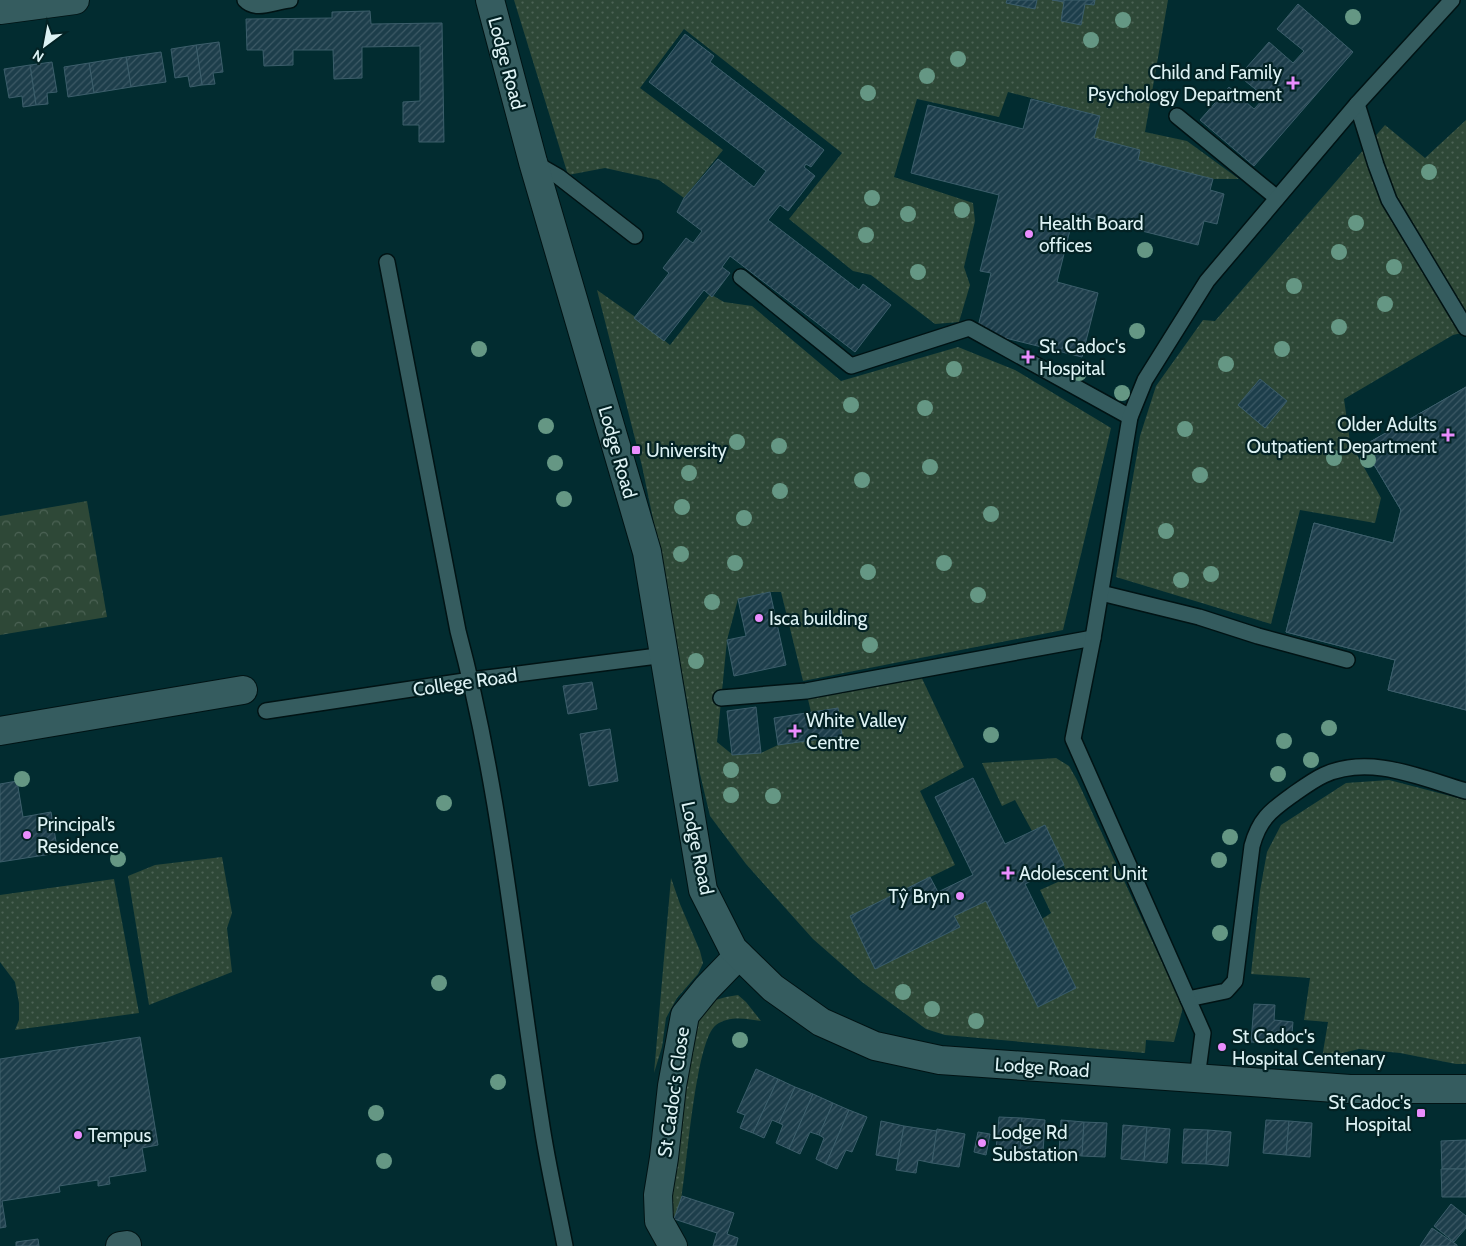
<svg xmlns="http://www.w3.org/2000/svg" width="1466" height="1246" viewBox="0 0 1466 1246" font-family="Cabin,sans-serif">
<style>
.grass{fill:url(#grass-dots)}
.forest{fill:url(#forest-crowns)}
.building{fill:url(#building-hatch);stroke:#3c5e6b}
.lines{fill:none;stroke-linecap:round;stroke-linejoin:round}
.service-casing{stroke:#011314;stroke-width:18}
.minor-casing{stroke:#011314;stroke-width:30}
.tertiary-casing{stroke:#011314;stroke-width:30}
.service{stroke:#355c5f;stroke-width:15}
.minor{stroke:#355c5f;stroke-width:28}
.tertiary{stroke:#355c5f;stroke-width:28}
.tree{fill:#659784}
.poi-dot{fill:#ea8dfd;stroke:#032224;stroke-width:2}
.labels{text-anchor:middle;stroke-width:4.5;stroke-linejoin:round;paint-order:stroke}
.street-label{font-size:19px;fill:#ddf2f4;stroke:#032224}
.poi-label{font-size:19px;fill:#ddf2f4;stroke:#032224;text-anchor:start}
</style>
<defs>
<pattern id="grass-dots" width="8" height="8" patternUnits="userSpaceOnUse" patternTransform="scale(1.25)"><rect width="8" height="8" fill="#2e4837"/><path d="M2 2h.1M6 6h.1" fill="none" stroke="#4c6355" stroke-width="1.8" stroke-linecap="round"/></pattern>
<pattern id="forest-crowns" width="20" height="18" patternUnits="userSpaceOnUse" patternTransform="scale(1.25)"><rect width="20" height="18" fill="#2e4837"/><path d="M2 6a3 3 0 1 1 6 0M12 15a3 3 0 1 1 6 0" fill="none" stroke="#4c6355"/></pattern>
<pattern id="building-hatch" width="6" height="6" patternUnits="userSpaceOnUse" patternTransform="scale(1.25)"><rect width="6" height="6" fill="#1d3e4b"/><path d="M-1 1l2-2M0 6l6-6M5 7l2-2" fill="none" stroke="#3d5a66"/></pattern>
</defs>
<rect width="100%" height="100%" fill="#022c30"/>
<!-- grass -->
<g class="grass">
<path d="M514 0H1168L1145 132 1187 141 1239 179H1213L1138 160 1140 150 1094 138 1099 116 1008 92 999 117 917 99 894 177 973 203 975 221 964 267 970 285 959 322 935 324 871 275 853 271 789 219 842 153 684 29 640 88 723 150 684 198 659 180 605 168 568 175Z"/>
<path d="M1466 120V332L1453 335 1344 399 1350 442 1381 498 1375 523 1300 510 1271 624 1116 577 1140 436 1156 386 1203 320 1215 321 1385 125 1425 158Z"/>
<path d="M597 290 634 316 670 345 710 294 724 302 752 306 841 381 958 347 1015 370 1111 428 1063 630 803 681 781 592H770L738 599 727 640 717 742 733 755 761 753 778 745 842 736 838 709 811 712 806 691 918 670 964 767 920 791 955 865 850 916 875 969 960 927 954 916 986 901 1038 1007 1076 988 1042 919 1051 913 1040 890 1069 877 1045 825 1032 831 1015 800 1002 806 982 763 1056 758 1069 766 1077 780 1183 1007 1174 1042 1146 1040 1145 1053 945 1035 926 1029 862 982 813 939 746 864 710 816 700 774 663 567 642 466Z"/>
<path d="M1389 780 1466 800V1064H1456L1400 1053 1359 1049 1322 1058 1328 1022 1304 1020 1310 978 1251 974 1260 891 1267 852 1281 825 1346 783Z"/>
<path d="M222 857 232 913 227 928 232 972 149 1005 128 876 155 865Z"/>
<path d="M671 878 680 904 700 951 703 963 698 974 677 998 666 1018 662 1047 654 1073Z"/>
<path d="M114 879 139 1013 15 1030 19 1020V1003L15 982 0 962V895Z"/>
<path d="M738 995 746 1002 761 1021C748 1019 729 1015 716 1025 696 1039 687 1164 682 1193 681 1202 677 1210 674 1219L667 1214 691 1026 712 1001 726 997Z"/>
</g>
<!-- forest -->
<path class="forest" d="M87 501 107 617 0 635V516Z"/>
<!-- building -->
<g class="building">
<path d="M1007 0H1037L1035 9 1006 3Z"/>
<path d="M1052 0H1095L1094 5 1085 4 1081 25 1061 21 1064 2Z"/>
<path d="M1298 4 1353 52 1254 166 1200 120 1229 87 1254 109 1265 97 1239 76 1269 42 1293 63 1304 51 1277 29Z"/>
<path d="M370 11 371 24 442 23 444 142H419V125H403V102L420 101V46L362 47V78L334 79 333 50H293V65L264 66 263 50H247L246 19 332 18V12Z"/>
<path d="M685 34 714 56 710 62 824 150 811 167 806 164 804 167 815 176 788 211 780 205 768 220 859 290 863 284 891 305 855 352 730 256 722 267 730 273 712 297 704 290 664 341 634 318 669 273 663 268 686 238 693 243 702 231 677 212 684 198 718 159 754 187 766 171 649 82Z"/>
<path d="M219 42 223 72 213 73 215 84 202 85 196 45Z"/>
<path d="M196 45 202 85 190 87 188 76 175 78 171 49Z"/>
<path d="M161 52 166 82 131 87 126 57Z"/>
<path d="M126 57 131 87 94 93 89 63Z"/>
<path d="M52 62 57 92 47 93 48 104 36 105 30 65Z"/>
<path d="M89 63 94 93 68 97 64 67Z"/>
<path d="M30 65 36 105 23 107 22 96 9 98 4 69Z"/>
<path d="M1031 99 1100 116 1094 138 1140 150 1138 160 1213 179 1210 190 1224 194 1217 224 1204 221 1198 245 1074 214 1057 282 1098 293 1082 357 977 331 991 273 980 271 999 195 911 173 928 105 1023 129Z"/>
<path d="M1260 379 1287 401 1265 428 1238 405Z"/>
<path d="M1466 387V516L1425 537 1415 592 1466 605V710L1388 690 1395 660 1286 632 1314 523 1393 543 1401 510 1363 446Z"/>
<path d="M1466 387V710L1388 690 1395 660 1286 632 1314 523 1393 543 1401 510 1363 446Z"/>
<path d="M770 592 786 665 734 676 727 640 746 636 738 599Z"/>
<path d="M592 682 597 709 568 714 563 686Z"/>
<path d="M756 707 761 753 732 755 727 711Z"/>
<path d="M838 708 842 736 778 745 774 718Z"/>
<path d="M610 729 618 781 589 786 580 734Z"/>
<path d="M973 778 1005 844 1045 825 1064 865 1025 884 1076 988 1038 1007 986 901 954 916 960 927 875 969 850 916 930 877 938 892 973 875 935 797Z"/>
<path d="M17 781 23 817 51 812 58 853 0 862V784Z"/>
<path d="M1254 1004 1275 1005 1274 1020 1293 1022 1292 1033 1276 1031 1274 1044 1251 1042Z"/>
<path d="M140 1037 158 1145 142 1148 146 1171 109 1177 110 1184 98 1186V1180L59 1186 60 1192 2 1201 6 1227 0 1228V1059Z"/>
<path d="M756 1069 778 1079 753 1133 740 1128 745 1115 737 1112Z"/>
<path d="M778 1079 795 1087 779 1123 772 1120 764 1138 753 1133Z"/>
<path d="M795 1087 813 1094 789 1149 776 1143 783 1125 779 1123Z"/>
<path d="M813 1094 833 1103 819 1135 810 1132 800 1154 789 1149Z"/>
<path d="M833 1103 849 1110 826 1164 816 1159 824 1138 819 1135Z"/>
<path d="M849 1110 867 1117 852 1152 846 1150 837 1169 826 1164Z"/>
<path d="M999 1117 1022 1118 1020 1152 996 1150Z"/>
<path d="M1022 1118 1045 1120 1043 1153 1020 1152Z"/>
<path d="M1061 1120 1084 1122 1082 1156 1059 1153Z"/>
<path d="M1266 1120 1289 1121 1286 1155 1263 1153Z"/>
<path d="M881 1121 904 1126 898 1159 876 1155Z"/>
<path d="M1289 1121 1312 1123 1310 1157 1286 1155Z"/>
<path d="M1084 1122 1107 1123 1105 1157 1082 1156Z"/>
<path d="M1123 1125 1147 1127 1144 1161 1121 1159Z"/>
<path d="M904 1126 937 1131 932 1163 918 1160 916 1173 896 1170Z"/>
<path d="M1147 1127 1170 1129 1167 1163 1144 1161Z"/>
<path d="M937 1129 965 1134 959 1167 932 1163Z"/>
<path d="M1184 1129 1208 1130 1206 1164 1182 1163Z"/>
<path d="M1208 1130 1231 1132 1228 1166 1206 1164Z"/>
<path d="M978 1132 990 1134 986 1155 974 1152Z"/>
<path d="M1466 1140V1169H1442L1441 1141Z"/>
<path d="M1441 1169H1466V1197H1442Z"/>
<path d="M682 1196 734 1213 727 1234 738 1238 736 1246H713L717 1233 674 1219Z"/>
<path d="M1451 1204 1466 1216V1228L1454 1242 1434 1226Z"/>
<path d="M1432 1228 1457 1245V1246H1420Z"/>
<path d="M38 1239 39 1246H16V1242Z"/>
</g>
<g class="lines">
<defs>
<g id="service">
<path d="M245 0C256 12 275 1 290 0"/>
<path d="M1357 104 1376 165 1389 200 1466 328"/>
<path d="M1177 116 1277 198"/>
<path d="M533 162 559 177 635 236"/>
<path d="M387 262 458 631C501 791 515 957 541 1120 547 1162 557 1204 565 1246"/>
<path d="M741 277 851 366 969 328 1130 417"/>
<path d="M1101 593 1199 617 1258 636 1347 660"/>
<path d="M721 698 806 691 1093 638"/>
<path d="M266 711 471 680 665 655"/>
<path d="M1188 999 1226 991 1235 981 1252 846C1259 820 1270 811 1291 796 1301 789 1313 780 1324 775 1370 754 1421 778 1466 791"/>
<path d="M1197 1078 1203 1033 1073 739 1093 638 1130 417 1145 380 1207 281 1357 104 1452 0"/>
</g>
<g id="minor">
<path d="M0 10 75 0"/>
<path d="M0 731 243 690"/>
<path d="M120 1246 127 1245"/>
<path d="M673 1246 659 1221 658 1195 664 1158 672 1086 685 1015 707 988 739 955"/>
</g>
<path id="tertiary" d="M490 0 533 162 647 552 703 890 733 949 773 988 821 1022 875 1046 940 1060 1350 1089H1466"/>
</defs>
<!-- service casing -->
<use href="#service" class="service-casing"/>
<!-- minor casing -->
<use href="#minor" class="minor-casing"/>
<!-- tertiary casing -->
<use href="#tertiary" class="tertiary-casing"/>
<!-- service -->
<use href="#service" class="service"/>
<!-- minor -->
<use href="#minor" class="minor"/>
<!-- tertiary -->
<use href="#tertiary" class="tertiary"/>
</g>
<!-- trees -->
<g class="tree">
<circle cx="1353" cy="17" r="8"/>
<circle cx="1123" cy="20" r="8"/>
<circle cx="1091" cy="40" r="8"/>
<circle cx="958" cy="59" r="8"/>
<circle cx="927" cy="76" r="8"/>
<circle cx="868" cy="93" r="8"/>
<circle cx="1429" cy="172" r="8"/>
<circle cx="872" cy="198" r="8"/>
<circle cx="962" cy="210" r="8"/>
<circle cx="908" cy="214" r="8"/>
<circle cx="1356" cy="223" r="8"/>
<circle cx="866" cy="235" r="8"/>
<circle cx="1145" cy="250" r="8"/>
<circle cx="1339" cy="252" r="8"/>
<circle cx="1394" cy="267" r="8"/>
<circle cx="918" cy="272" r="8"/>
<circle cx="1294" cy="286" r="8"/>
<circle cx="1385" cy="304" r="8"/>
<circle cx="1339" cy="327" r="8"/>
<circle cx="1137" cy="331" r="8"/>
<circle cx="479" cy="349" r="8"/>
<circle cx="1282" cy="349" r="8"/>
<circle cx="1226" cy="364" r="8"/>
<circle cx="954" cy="369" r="8"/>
<circle cx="1079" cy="373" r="8"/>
<circle cx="1122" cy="393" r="8"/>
<circle cx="851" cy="405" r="8"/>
<circle cx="925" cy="408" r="8"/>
<circle cx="546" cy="426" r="8"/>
<circle cx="1185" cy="429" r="8"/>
<circle cx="737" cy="442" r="8"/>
<circle cx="779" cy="446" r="8"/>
<circle cx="1334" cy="458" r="8"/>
<circle cx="1368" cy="460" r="8"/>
<circle cx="555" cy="463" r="8"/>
<circle cx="930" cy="467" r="8"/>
<circle cx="689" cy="473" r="8"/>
<circle cx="1200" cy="475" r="8"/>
<circle cx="862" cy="480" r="8"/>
<circle cx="780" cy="491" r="8"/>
<circle cx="564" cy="499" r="8"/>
<circle cx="682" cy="507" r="8"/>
<circle cx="991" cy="514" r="8"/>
<circle cx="744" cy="518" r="8"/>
<circle cx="1166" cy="531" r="8"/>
<circle cx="681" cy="554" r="8"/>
<circle cx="735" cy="563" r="8"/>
<circle cx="944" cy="563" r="8"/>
<circle cx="868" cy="572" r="8"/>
<circle cx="1211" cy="574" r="8"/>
<circle cx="1181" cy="580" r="8"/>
<circle cx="978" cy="595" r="8"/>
<circle cx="712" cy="602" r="8"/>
<circle cx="870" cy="645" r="8"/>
<circle cx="696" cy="661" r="8"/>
<circle cx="1329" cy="728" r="8"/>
<circle cx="991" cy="735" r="8"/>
<circle cx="1284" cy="741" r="8"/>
<circle cx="1311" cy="760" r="8"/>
<circle cx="731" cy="770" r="8"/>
<circle cx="1278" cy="774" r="8"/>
<circle cx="22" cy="779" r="8"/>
<circle cx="731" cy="795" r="8"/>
<circle cx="773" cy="796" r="8"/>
<circle cx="444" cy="803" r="8"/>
<circle cx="1230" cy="837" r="8"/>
<circle cx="118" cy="859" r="8"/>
<circle cx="1219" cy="860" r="8"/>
<circle cx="1220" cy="933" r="8"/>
<circle cx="439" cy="983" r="8"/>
<circle cx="903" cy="992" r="8"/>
<circle cx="932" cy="1009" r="8"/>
<circle cx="976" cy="1021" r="8"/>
<circle cx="740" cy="1040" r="8"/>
<circle cx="498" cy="1082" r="8"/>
<circle cx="376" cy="1113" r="8"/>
<circle cx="384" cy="1161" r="8"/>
</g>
<!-- markers -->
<g class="poi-dot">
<path d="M1290.5 75.5h5v5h5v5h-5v5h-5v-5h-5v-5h5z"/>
<circle cx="1029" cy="234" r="5"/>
<path d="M1025.5 349.5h5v5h5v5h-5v5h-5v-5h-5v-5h5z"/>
<path d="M1445.5 427.5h5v5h5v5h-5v5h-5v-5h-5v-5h5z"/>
<rect x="631" y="445" width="10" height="10" rx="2.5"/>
<circle cx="759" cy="618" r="5"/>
<path d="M792.5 723.5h5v5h5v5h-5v5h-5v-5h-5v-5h5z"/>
<circle cx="27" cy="835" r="5"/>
<path d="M1005.5 865.5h5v5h5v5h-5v5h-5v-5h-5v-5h5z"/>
<circle cx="960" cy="896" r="5"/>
<circle cx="1222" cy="1047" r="5"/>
<rect x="1416" y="1108" width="10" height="10" rx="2.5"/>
<circle cx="78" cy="1135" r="5"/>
<circle cx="982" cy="1143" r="5"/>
</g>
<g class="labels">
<!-- street labels -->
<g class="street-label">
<text transform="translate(507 63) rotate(75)" y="7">Lodge Road</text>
<text transform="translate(618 452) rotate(74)" y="7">Lodge Road</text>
<text transform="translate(465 682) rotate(-8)" y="7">College Road</text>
<text transform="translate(698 848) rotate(78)" y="7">Lodge Road</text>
<text transform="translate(1042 1067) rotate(4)" y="7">Lodge Road</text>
<text transform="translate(673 1092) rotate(-82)" y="7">St Cadoc's Close</text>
</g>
<!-- poi labels -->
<g class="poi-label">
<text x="1282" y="79" text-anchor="end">Child and Family<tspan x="1282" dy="22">Psychology Department</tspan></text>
<text x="1039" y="230">Health Board<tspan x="1039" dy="22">offices</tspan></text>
<text x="1039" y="353">St. Cadoc's<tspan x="1039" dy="22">Hospital</tspan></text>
<text x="1437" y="431" text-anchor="end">Older Adults<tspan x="1437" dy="22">Outpatient Department</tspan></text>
<text x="646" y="457">University</text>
<text x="769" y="625">Isca building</text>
<text x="806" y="727">White Valley<tspan x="806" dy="22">Centre</tspan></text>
<text x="37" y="831">Principal’s<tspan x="37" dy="22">Residence</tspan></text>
<text x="1019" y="880">Adolescent Unit</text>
<text x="950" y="903" text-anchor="end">Tŷ Bryn</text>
<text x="1232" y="1043">St Cadoc's<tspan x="1232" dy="22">Hospital Centenary</tspan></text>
<text x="1411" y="1109" text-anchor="end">St Cadoc's<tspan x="1411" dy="22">Hospital</tspan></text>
<text x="992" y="1139">Lodge Rd<tspan x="992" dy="22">Substation</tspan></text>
<text x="88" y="1142">Tempus</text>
</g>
</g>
<!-- north arrow -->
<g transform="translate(45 45) rotate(212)" stroke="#032224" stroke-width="4" paint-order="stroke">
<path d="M0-4L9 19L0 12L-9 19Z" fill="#ddf2f4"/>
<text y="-8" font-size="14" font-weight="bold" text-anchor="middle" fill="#ddf2f4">N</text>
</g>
</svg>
